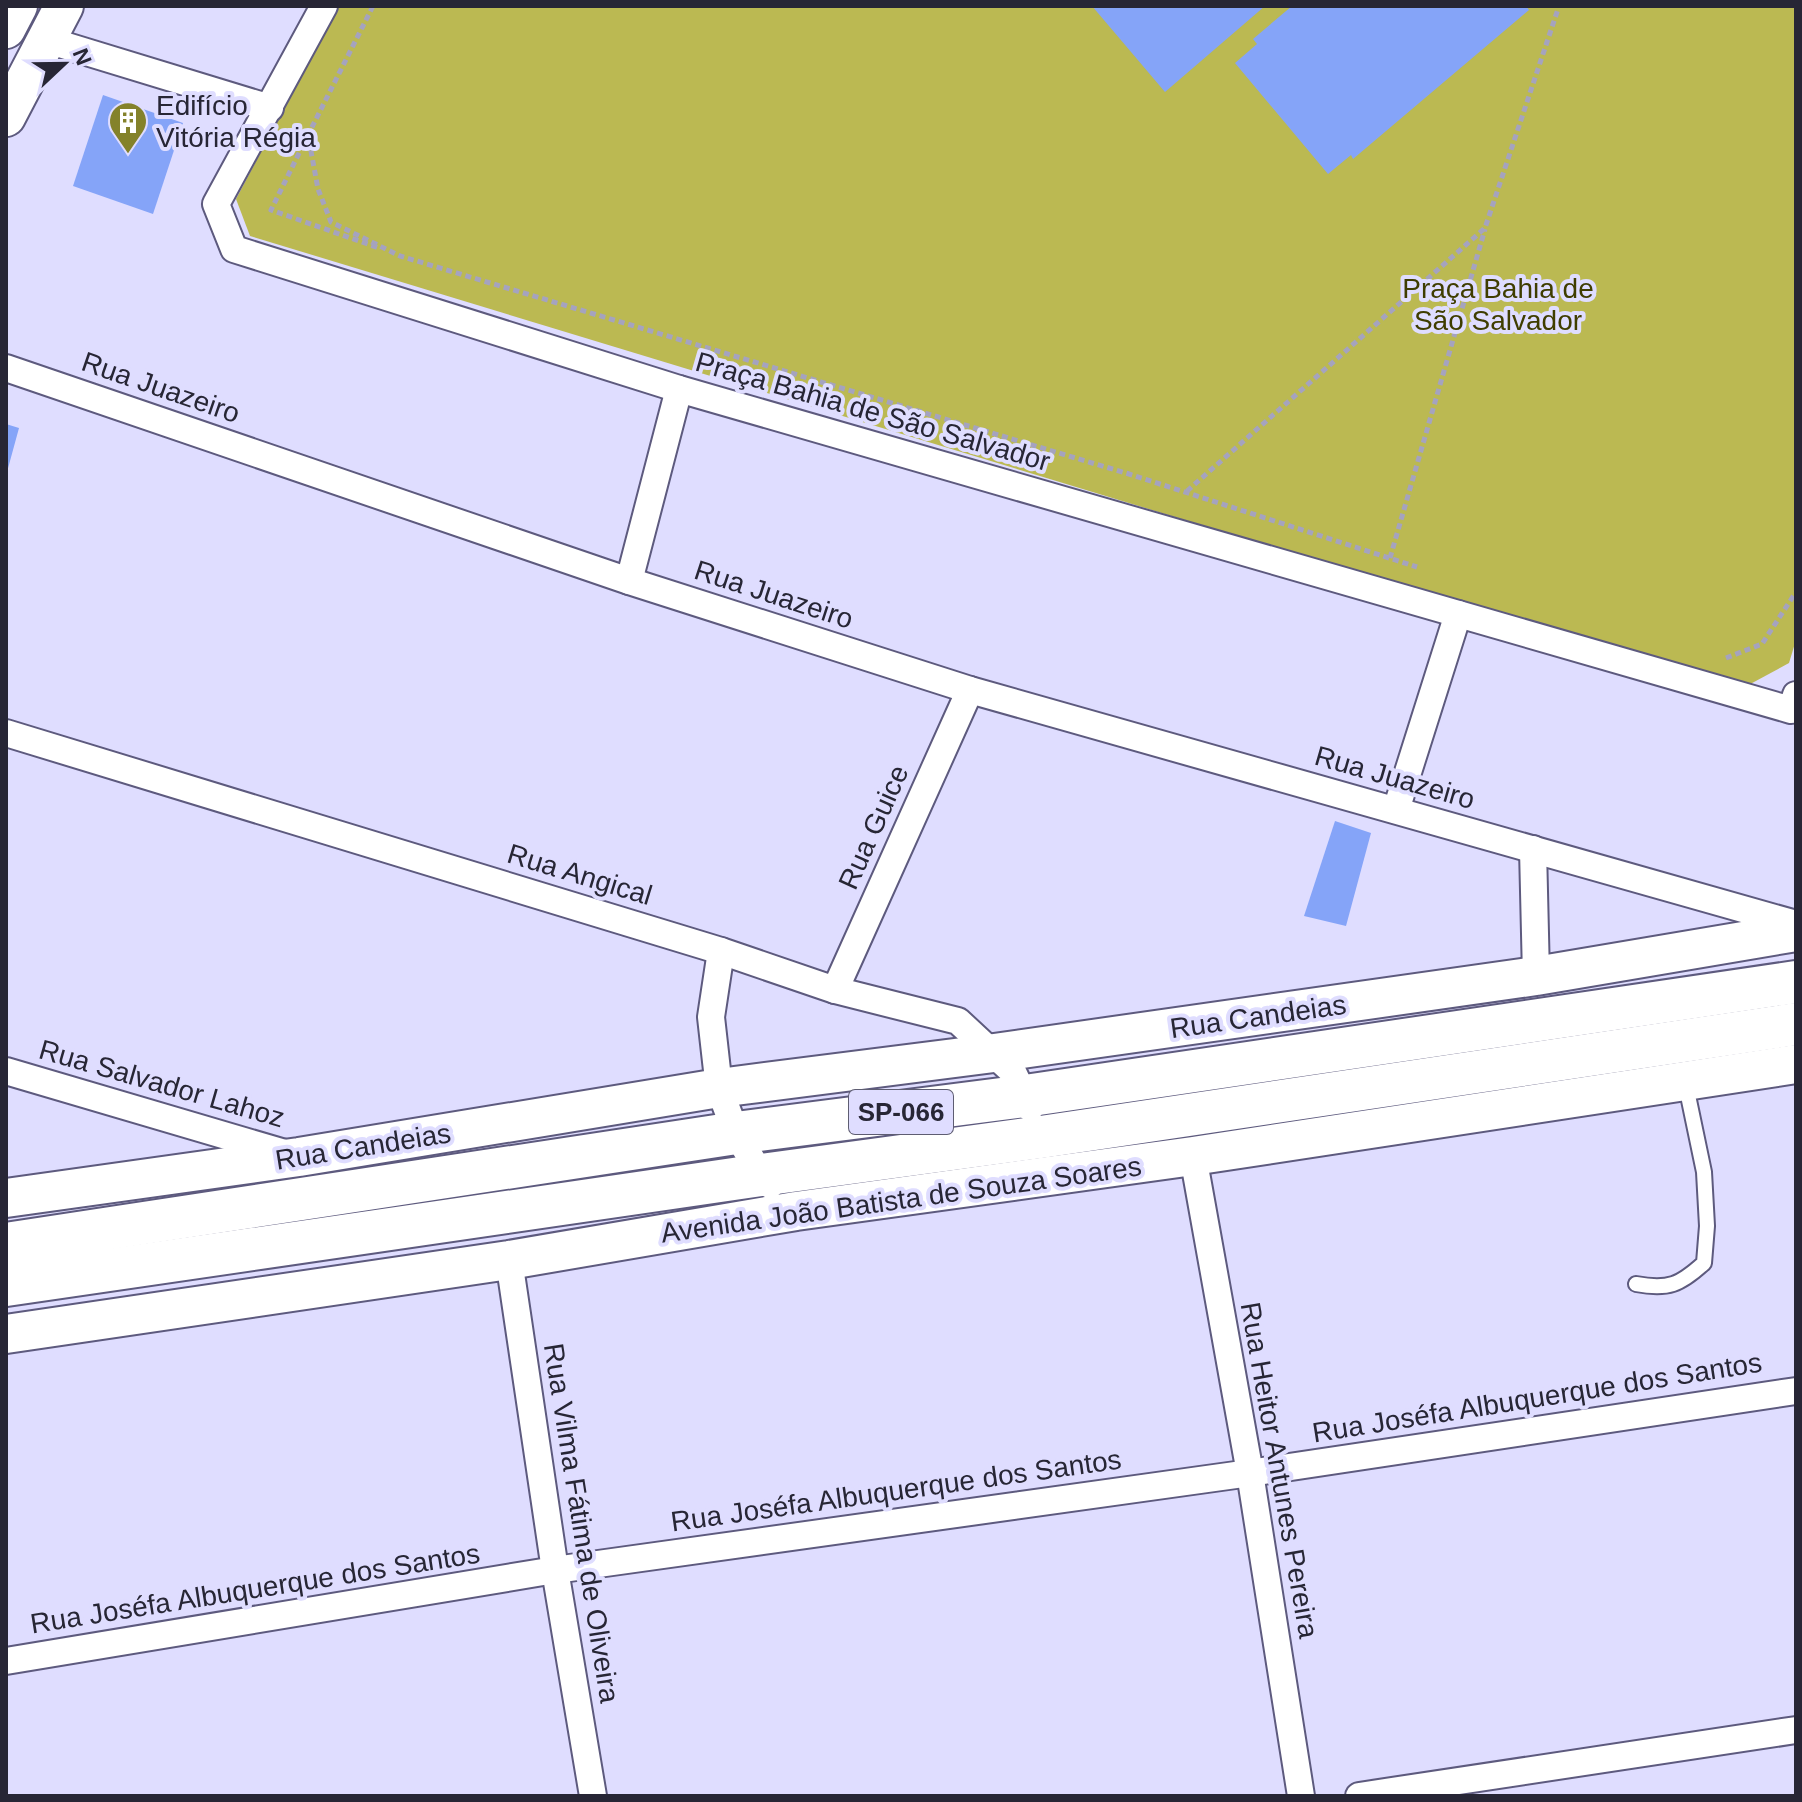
<svg xmlns="http://www.w3.org/2000/svg" width="1802" height="1802" viewBox="0 0 1802 1802" font-family="Helvetica,sans-serif">
<style>
.green{fill:#bbb952}
.building{fill:#85a4f8}
.lines{fill:none;stroke-linecap:round;stroke-linejoin:round}
.service-casing{stroke:#5d5a7e;stroke-width:18}
.minor-casing{stroke:#5d5a7e;stroke-width:30}
.secondary-casing{stroke:#5d5a7e;stroke-width:42}
.primary-casing{stroke:#5d5a7e;stroke-width:46}
.path{stroke:#a5a3bf;stroke-width:5;stroke-dasharray:6 4;stroke-linecap:butt}
.service{stroke:#fff;stroke-width:14}
.minor{stroke:#fff;stroke-width:26}
.secondary{stroke:#fff;stroke-width:38}
.primary{stroke:#fff;stroke-width:42}
.labels{text-anchor:middle;stroke-width:8;stroke-linejoin:round;paint-order:stroke}
.shield{fill:#dfddff;stroke:#5e5d72;stroke-width:2}
.shield-label{font-size:26px;font-weight:bold;fill:#272635}
.poi-label{font-size:28px;fill:#272635;stroke:#dfddff;text-anchor:start}
.park-label{font-size:28px;fill:#3f3d00;stroke:#dfddff}
.street-label{font-size:28px;fill:#272635;stroke:#dfddff}
</style>
<rect width="100%" height="100%" fill="#dfddff"/>
<!-- green -->
<path class="green" d="M338 6H1796V640L1789 663 1741 689 250 236 236 199Z"/>
<!-- building -->
<g class="building">
<path d="M1092 6H1265L1165 92Z"/>
<path d="M1292 6H1526L1529 10 1353 159 1351 155 1328 174 1235 63 1257 44 1253 39Z"/>
<path d="M103 95 183 123 153 214 73 186Z"/>
<path d="M6 424 19 428 7 472H6Z"/>
<path d="M1335 821 1371 833 1346 926 1304 916Z"/>
</g>
<g class="lines">
<defs>
<path id="service" d="M1636 1284C1668 1290 1680 1285 1704 1263L1707 1226 1704 1172 1685 1081"/>
<g id="minor">
<path d="M324 6 216 204 234 249 679 389 1791 710 1796 695"/>
<path d="M47 40 270 108"/>
<path d="M6 368 629 581 970 690 1796 924"/>
<path d="M629 581 679 389"/>
<path d="M6 733 721 951 835 990 958 1021 1013 1072 1030 1108"/>
<path d="M1396 810 1458 614"/>
<path d="M1533 849 1536 976"/>
<path d="M721 951 711 1017 719 1088 736 1133 761 1175 770 1185"/>
<path d="M835 990 970 690"/>
<path d="M6 1071 288 1154"/>
<path d="M1193 1156 1250 1473 1301 1796"/>
<path d="M509 1260 555 1570 593 1796"/>
<path d="M6 1661 555 1570 1250 1473 1796 1391"/>
<path d="M1359 1796 1796 1730"/>
</g>
<g id="secondary">
<path d="M6 29 18 6"/>
<path d="M6 117 64 6"/>
<path d="M6 1198 299 1157 719 1088 994 1053 1536 976 1796 932"/>
<path d="M6 1334 509 1260 796 1211 1193 1156 1796 1064"/>
</g>
<g id="primary">
<path d="M6 1244 736 1133 1025 1096 1796 982"/>
<path d="M6 1285 761 1175 1041 1137 1796 1024"/>
</g>
</defs>
<!-- service casing -->
<use href="#service" class="service-casing"/>
<!-- minor casing -->
<use href="#minor" class="minor-casing"/>
<!-- secondary casing -->
<use href="#secondary" class="secondary-casing"/>
<!-- primary casing -->
<use href="#primary" class="primary-casing"/>
<!-- path -->
<g class="path">
<path d="M373 6 308 135 318 189 331 222 400 256 1129 474 1417 567"/>
<path d="M308 135 271 210 379 248"/>
<path d="M1187 491 1485 228 1559 6"/>
<path d="M1390 558 1485 229"/>
<path d="M1726 658 1762 644 1796 592"/>
</g>
<!-- service -->
<use href="#service" class="service"/>
<!-- minor -->
<use href="#minor" class="minor"/>
<!-- secondary -->
<use href="#secondary" class="secondary"/>
<!-- primary -->
<use href="#primary" class="primary"/>
</g>
<!-- icons -->
<defs>
<symbol id="building-pin" viewBox="-11 -11 22 30"><path d="M0 17L-7.5 6A9.5 9.5 0 1 1 7.5 6Z" fill="#84822b" stroke="#dfddff"/><path d="M-4-6H4V6H1V3H-1V6H-4ZM-2.5-4.3h1.7v1.8h-1.7ZM.8-4.3h1.7v1.8H.8ZM-2.5-1h1.7V.8h-1.7ZM.8-1h1.7V.8H.8Z" fill="#fff"/></symbol>
</defs>
<g fill-rule="evenodd">
<use href="#building-pin" x="106" y="99" width="44" height="60"/>
</g>
<g class="labels">
<!-- shield labels -->
<rect class="shield" x="849" y="1090" width="104" height="44" rx="6"/>
<g class="shield-label">
<text x="901" y="1121">SP-066</text>
</g>
<!-- poi labels -->
<g class="poi-label">
<text x="156" y="115">Edifício<tspan x="156" dy="32">Vitória Régia</tspan></text>
</g>
<!-- park labels -->
<g class="park-label">
<text x="1498" y="298">Praça Bahia de<tspan x="1498" dy="32">São Salvador</tspan></text>
</g>
<!-- street labels -->
<g class="street-label">
<text transform="translate(161 387) rotate(19)" y="10">Rua Juazeiro</text>
<text transform="translate(873 411) rotate(16)" y="10">Praça Bahia de São Salvador</text>
<text transform="translate(774 594) rotate(18)" y="10">Rua Juazeiro</text>
<text transform="translate(1395 777) rotate(16)" y="10">Rua Juazeiro</text>
<text transform="translate(873 827) rotate(-66)" y="10">Rua Guice</text>
<text transform="translate(580 874) rotate(17)" y="10">Rua Angical</text>
<text transform="translate(1258 1016) rotate(-8)" y="10">Rua Candeias</text>
<text transform="translate(162 1083) rotate(16)" y="10">Rua Salvador Lahoz</text>
<text transform="translate(363 1146) rotate(-9)" y="10">Rua Candeias</text>
<text transform="translate(901 1199) rotate(-8)" y="10">Avenida João Batista de Souza Soares</text>
<text transform="translate(1537 1397) rotate(-9)" y="10">Rua Joséfa Albuquerque dos Santos</text>
<text transform="translate(1280 1470) rotate(80)" y="10">Rua Heitor Antunes Pereira</text>
<text transform="translate(896 1490) rotate(-8)" y="10">Rua Joséfa Albuquerque dos Santos</text>
<text transform="translate(582 1523) rotate(81)" y="10">Rua Vilma Fátima de Oliveira</text>
<text transform="translate(255 1588) rotate(-9)" y="10">Rua Joséfa Albuquerque dos Santos</text>
</g>
</g>
<!-- border -->
<rect width="1802" height="1802" fill="none" stroke="#272635" stroke-width="16"/>
<!-- north arrow -->
<g transform="translate(64 64) rotate(68)" stroke="#dfddff" stroke-width="6" paint-order="stroke">
<path d="M0-6L14 30L0 20L-14 30Z" fill="#272635"/>
<text y="-12" font-size="22" font-weight="bold" text-anchor="middle" fill="#272635">N</text>
</g>
</svg>
